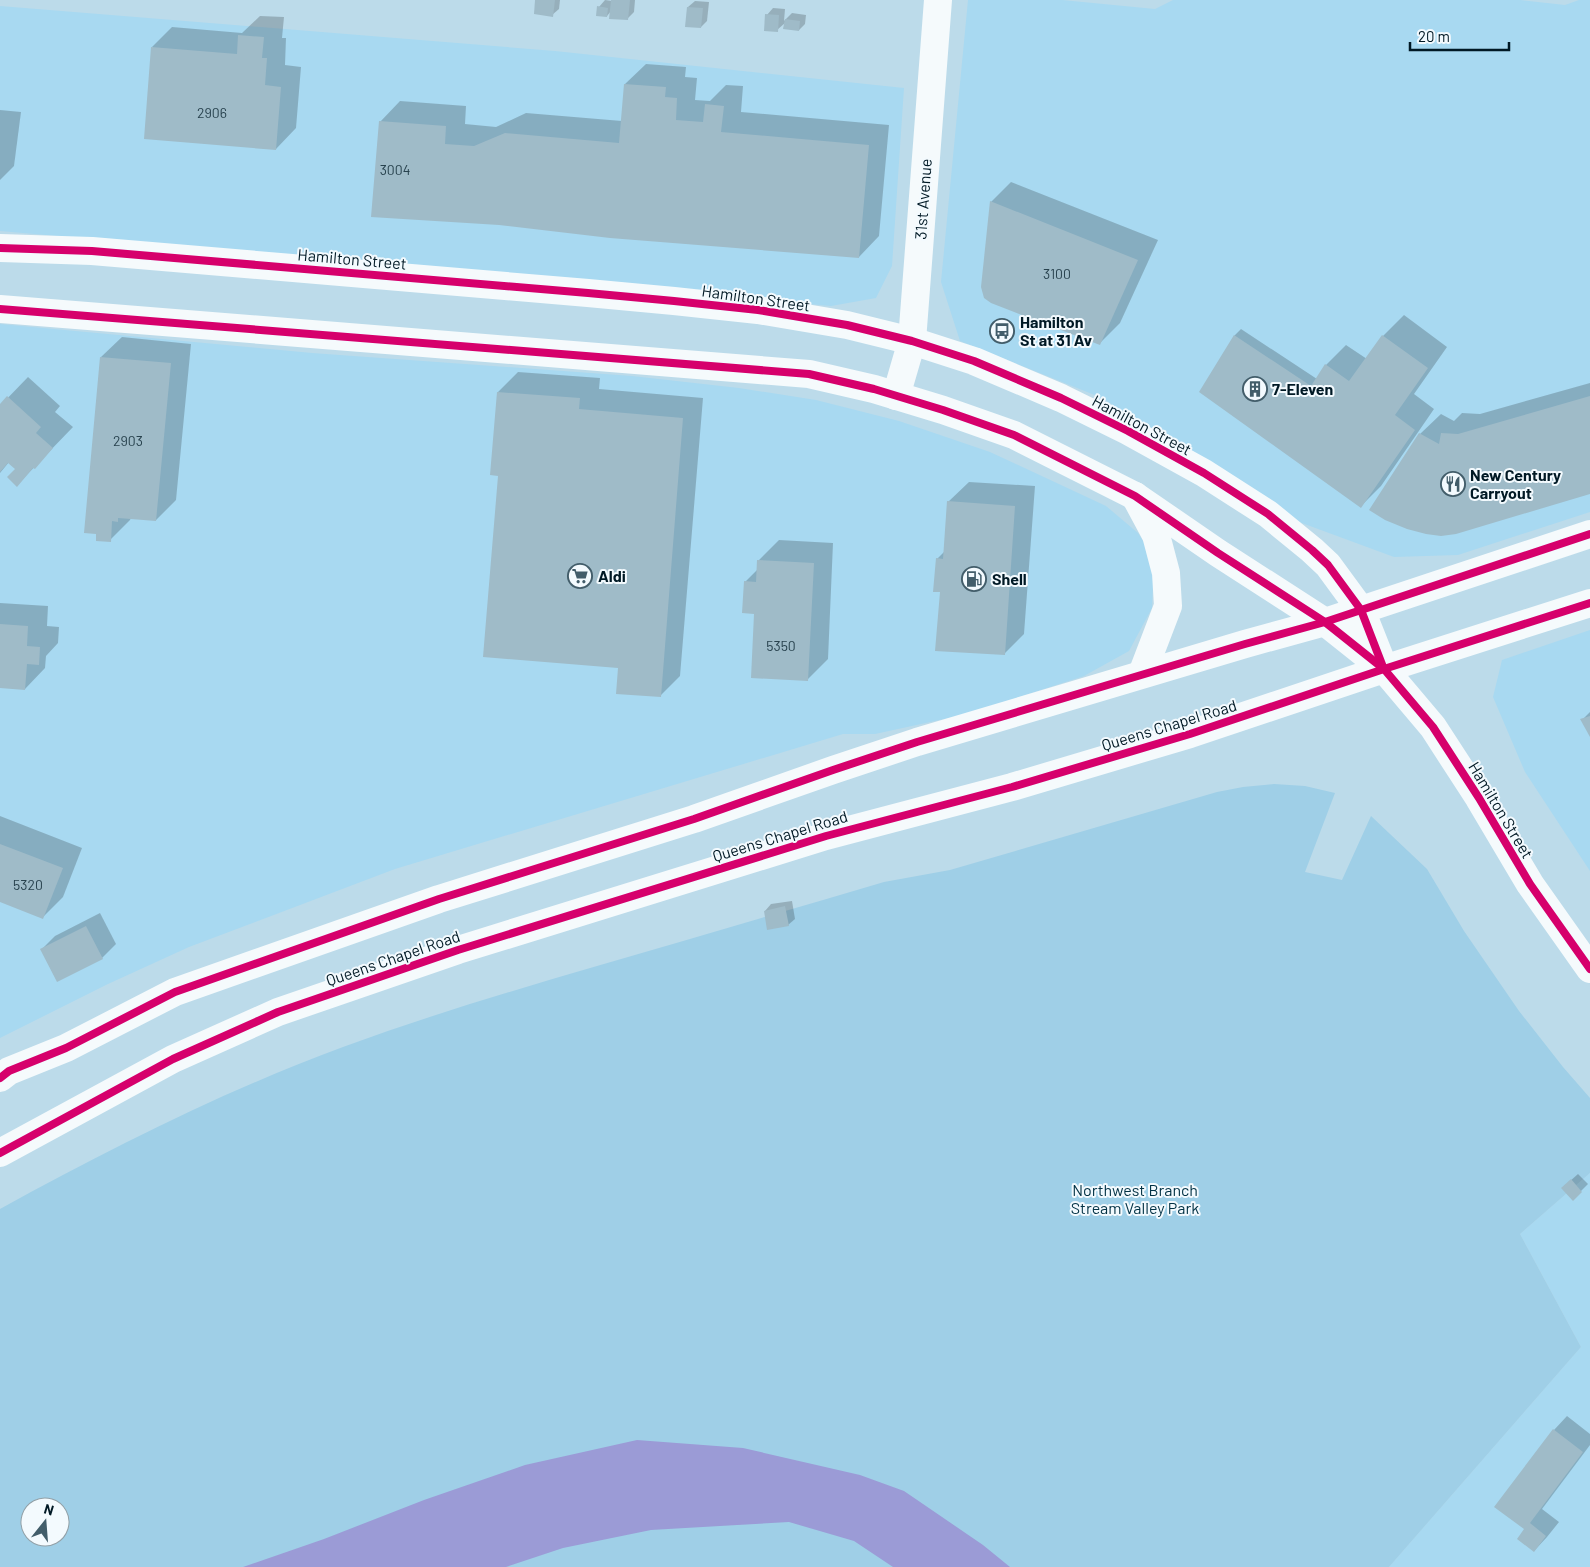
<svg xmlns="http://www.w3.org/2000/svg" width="1590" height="1567" viewBox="0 0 1590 1567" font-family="Barlow,sans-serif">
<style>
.built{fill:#a8d9f1}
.green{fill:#9fcfe7;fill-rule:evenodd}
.water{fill:#9b9bd6}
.shadow{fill:#0003}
.building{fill:#9fbbc8}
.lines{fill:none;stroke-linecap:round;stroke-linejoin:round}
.minor{stroke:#f5fafc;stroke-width:28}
.secondary{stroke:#f5fafc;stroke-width:28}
.primary{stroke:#f5fafc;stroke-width:28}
.cycleway-casing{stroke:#f3fafe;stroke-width:11}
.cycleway{stroke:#d6006c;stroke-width:8}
.labels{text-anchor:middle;stroke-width:4;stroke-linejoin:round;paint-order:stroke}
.number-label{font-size:14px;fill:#28424e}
.street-label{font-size:16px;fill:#001925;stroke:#f3fafe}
.poi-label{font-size:16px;font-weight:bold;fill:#001925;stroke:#f3fafe;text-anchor:start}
.park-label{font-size:16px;fill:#013144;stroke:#f3fafe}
</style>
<rect width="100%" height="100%" fill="#bcdbea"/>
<!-- built -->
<g class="built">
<path d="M968 0H1062L1155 9 1173 0H1520L1565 5 1579 0H1590V512L1458 555 1394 557 1291 519 1102 398 960 341 941 282Z"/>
<path d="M0 6 555 51 904 88 892 266 876 298 831 306 277 255 0 231Z"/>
<path d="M0 324 312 353 632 376 739 388 816 400 899 421 990 452 1106 506 1138 533 1152 555 1153 582 1152 608 1129 651 1084 676 967 714 875 734H843L395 869 189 947 108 984 0 1038Z"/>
<path d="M1590 630V871L1525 772 1493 697 1502 660Z"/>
<path d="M1590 1173V1567H1389L1581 1347 1520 1234Z"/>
</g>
<!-- green -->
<path class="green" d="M1274 784 1305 786 1335 793 1305 872 1342 880 1371 816 1427 869 1464 931 1519 1011 1563 1067 1590 1098V1173L1520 1234 1581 1347 1389 1567H0V1209C111 1148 224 1091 343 1047 427 1016 512 991 597 966 693 938 789 910 884 882L950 870 1217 792 1243 787ZM30 1507H60V1537H30Z"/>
<!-- water -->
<path class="water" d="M637 1440 743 1448 860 1475 904 1491 983 1545 1010 1567H893L854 1541 789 1522 651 1530 563 1548 506 1567H243L324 1539 424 1500 525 1465Z"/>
<!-- shadow -->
<g class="shadow">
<path d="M537 0H560L559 9 552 15Z"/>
<path d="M605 0 612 1V0H635L634 12 627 19 611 11 607 16 599 7Z"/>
<path d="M695 1 709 2 707 21 701 27 688 7Z"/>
<path d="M773 8 785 9 784 21 792 13 806 15 805 24 799 30 785 23 777 30 767 15Z"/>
<path d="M260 16 284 17 282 38H286L285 65 301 67 296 128 276 149 152 47 172 27 242 33Z"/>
<path d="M646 64 686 67 685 77 697 78 695 100 710 101 726 85 743 86 741 112 889 125 879 236 859 257 610 236 380 122 400 101 466 106 465 124 496 127 526 113 622 121 625 84Z"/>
<path d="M0 110 21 112 14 166 0 180Z"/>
<path d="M1011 182 1158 240 1120 323 1100 343 991 202Z"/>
<path d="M1404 315 1447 347 1414 394 1434 409 1381 486 1361 506 1201 392 1235 335 1241 329 1317 379 1326 365 1346 345 1367 359 1383 336Z"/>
<path d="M122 337 191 344 176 500 156 520 131 518 130 520 110 540 101 357Z"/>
<path d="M518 372 600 378 599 389 703 398 680 676 660 696 619 667 499 474 498 392Z"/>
<path d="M28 377 60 406 55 412 73 427 17 485 16 469 9 462 0 473V406Z"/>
<path d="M1590 383V492L1456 533 1420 434 1441 414 1454 421 1462 413 1480 414Z"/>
<path d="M969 482 1035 486 1024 634 1004 654 937 559 945 551 948 502Z"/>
<path d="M779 540 833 543 828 659 807 680 755 613 745 582 758 569 759 560Z"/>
<path d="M0 603 48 606 47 626 59 627 58 643 46 656 45 668 25 689 0 687Z"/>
<path d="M1590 712V735L1582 720Z"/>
<path d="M0 816 82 848 63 897 43 917 0 901Z"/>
<path d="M792 901 795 919 788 925 765 911 771 904Z"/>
<path d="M100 913 116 944 102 958 42 949 55 936Z"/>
<path d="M1578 1174 1588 1184 1573 1199 1569 1182Z"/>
<path d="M1567 1416 1590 1434V1445L1542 1509 1559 1522 1547 1537 1534 1551 1525 1529 1554 1430Z"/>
</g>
<!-- building -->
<g class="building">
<path d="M535 0H555L553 17 534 14Z"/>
<path d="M611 0H630L628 20 609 19Z"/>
<path d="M597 6 608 8 607 17 596 16Z"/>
<path d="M687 7 703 8 701 28 685 27Z"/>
<path d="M765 14 779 15 778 32 764 31Z"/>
<path d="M785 19 800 21 799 31 783 29Z"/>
<path d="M238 35 264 37 262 58H267L265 85 281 87 276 150 144 139 151 47 237 54Z"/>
<path d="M624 84 666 87 665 97 677 98 676 120 703 122 705 104 724 106 721 132 869 145 859 258 610 238 499 225 371 217 379 121 446 126 445 144 474 146 505 133 619 143Z"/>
<path d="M990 201 1138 260 1100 345 991 303 984 298 981 287Z"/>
<path d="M1234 335 1311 386 1325 364 1349 381 1382 335 1428 368 1395 415 1415 430 1361 508 1199 392Z"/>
<path d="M100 357 171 363 156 521 118 518V522L112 521 111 542 96 541V534L84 533Z"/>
<path d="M497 392 580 398 579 409 683 418 661 697 616 694 618 668 483 657 498 476 490 475Z"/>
<path d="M7 396 41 427 36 433 53 448 35 469 33 468 17 487 7 477 15 469 8 463 0 472V404Z"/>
<path d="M1590 396V494L1456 534 1441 536 1426 534 1407 529 1385 520 1369 510 1419 433 1439 444 1441 433 1458 434Z"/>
<path d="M947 501 1015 506 1005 655 935 651 940 592H933L936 558 943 559Z"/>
<path d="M757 560 814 563 808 681 751 678 754 614 742 613 744 581 756 582Z"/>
<path d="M0 624 28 626 27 646 40 647 39 665 27 664 25 690 0 688Z"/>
<path d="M1590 716V737L1580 719Z"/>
<path d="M0 844 63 868 43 919 0 902Z"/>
<path d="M785 906 789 926 767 930 764 911Z"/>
<path d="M86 926 103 959 57 982 40 949Z"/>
<path d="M1571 1179 1582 1192 1573 1201 1561 1188Z"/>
<path d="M1553 1429 1583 1452 1530 1523 1546 1536 1534 1552 1517 1539 1524 1529 1494 1507Z"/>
</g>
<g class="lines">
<!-- minor -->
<path class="minor" d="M896 396 912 341 938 0"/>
<!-- secondary -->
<g class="secondary">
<path d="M0 248 92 251 588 293 674 301 758 310 847 325 912 341 974 361 1061 398 1128 431 1204 473 1268 514 1312 550 1328 565 1361 610 1384 668"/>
<path d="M0 309 809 374 874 389 943 410 1014 435 1135 496 1218 553 1325 622 1384 669 1433 727 1479 798 1530 884 1590 969"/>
</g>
<!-- primary -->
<g class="primary">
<path d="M1135 496 1156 535 1166 573 1168 606 1142 674"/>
<path d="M0 1078 9 1071 66 1048 175 992 439 899 694 819 833 770 917 742 1245 644 1325 622 1590 534"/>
<path d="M0 1153 173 1059 278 1012 458 950 826 836 1012 787 1190 734 1384 669 1590 603"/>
</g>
<defs>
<g id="cycleway">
<path d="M0 248 92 251 588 293 674 301 758 310 847 325 912 341 974 361 1061 398 1128 431 1204 473 1268 514 1312 550 1328 565 1361 610 1383 667"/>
<path d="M0 309 809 374 874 389 943 410 1014 435 1135 496 1218 553 1325 622 1384 669 1433 727 1479 798 1530 884 1590 969"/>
<path d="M0 1078 9 1071 66 1048 175 992 439 899 694 819 833 770 917 742 1245 644 1325 622 1590 534"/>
<path d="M0 1153 173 1059 278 1012 458 950 826 836 1012 787 1190 734 1384 669 1590 603"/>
</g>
</defs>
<!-- cycleway casing -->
<use href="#cycleway" class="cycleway-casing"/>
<!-- cycleway -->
<use href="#cycleway" class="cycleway"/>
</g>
<!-- icons -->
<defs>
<symbol id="bus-ring" viewBox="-11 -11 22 22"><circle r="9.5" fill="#f3fafe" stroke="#425d6a" stroke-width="1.5"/><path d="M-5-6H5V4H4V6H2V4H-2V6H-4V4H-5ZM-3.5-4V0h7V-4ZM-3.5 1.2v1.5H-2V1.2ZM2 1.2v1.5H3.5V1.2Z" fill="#425d6a"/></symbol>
<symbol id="building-ring" viewBox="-11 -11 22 22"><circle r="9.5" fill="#f3fafe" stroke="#425d6a" stroke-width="1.5"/><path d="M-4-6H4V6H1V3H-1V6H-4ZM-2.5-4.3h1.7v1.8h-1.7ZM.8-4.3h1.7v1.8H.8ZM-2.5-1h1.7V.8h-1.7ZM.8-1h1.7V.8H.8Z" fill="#425d6a"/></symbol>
<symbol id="restaurant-ring" viewBox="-11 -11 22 22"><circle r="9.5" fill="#f3fafe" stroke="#425d6a" stroke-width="1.5"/><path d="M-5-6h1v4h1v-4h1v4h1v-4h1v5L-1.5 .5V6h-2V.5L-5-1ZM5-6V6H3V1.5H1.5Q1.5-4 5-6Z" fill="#425d6a"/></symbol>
<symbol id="supermarket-ring" viewBox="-11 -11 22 22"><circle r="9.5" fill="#f3fafe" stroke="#425d6a" stroke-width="1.5"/><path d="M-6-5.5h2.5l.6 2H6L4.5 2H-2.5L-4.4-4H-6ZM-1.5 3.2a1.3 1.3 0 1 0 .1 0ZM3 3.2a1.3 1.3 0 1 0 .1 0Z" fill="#425d6a"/></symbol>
<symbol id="fuel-ring" viewBox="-11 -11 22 22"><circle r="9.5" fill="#f3fafe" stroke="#425d6a" stroke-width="1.5"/><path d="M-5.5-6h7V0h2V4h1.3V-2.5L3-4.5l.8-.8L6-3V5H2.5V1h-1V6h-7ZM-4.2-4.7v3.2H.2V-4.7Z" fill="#425d6a"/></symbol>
</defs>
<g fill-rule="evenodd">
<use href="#bus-ring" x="988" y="317" width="28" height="28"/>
<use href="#building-ring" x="1241" y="375" width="28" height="28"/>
<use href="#restaurant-ring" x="1439" y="470" width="28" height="28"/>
<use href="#supermarket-ring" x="566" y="562" width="28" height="28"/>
<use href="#fuel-ring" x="960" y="565" width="28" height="28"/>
</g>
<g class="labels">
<!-- number labels -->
<g class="number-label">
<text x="212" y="118">2906</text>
<text x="395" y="175">3004</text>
<text x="1057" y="279">3100</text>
<text x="128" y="446">2903</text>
<text x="781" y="651">5350</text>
<text x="28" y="890">5320</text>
</g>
<!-- street labels -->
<g class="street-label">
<text transform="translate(923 199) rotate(-86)" y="6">31st Avenue</text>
<text transform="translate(352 259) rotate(5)" y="6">Hamilton Street</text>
<text transform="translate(756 298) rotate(8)" y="6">Hamilton Street</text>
<text transform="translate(1142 425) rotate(28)" y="6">Hamilton Street</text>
<text transform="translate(1169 725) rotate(-17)" y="6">Queens Chapel Road</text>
<text transform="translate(1501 810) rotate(59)" y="6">Hamilton Street</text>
<text transform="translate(780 836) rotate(-17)" y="6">Queens Chapel Road</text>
<text transform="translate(393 958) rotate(-19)" y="6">Queens Chapel Road</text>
</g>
<!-- poi labels -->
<g class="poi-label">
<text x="1020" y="328">Hamilton<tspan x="1020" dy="18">St at 31 Av</tspan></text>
<text x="1272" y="395">7-Eleven</text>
<text x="1470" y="481">New Century<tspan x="1470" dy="18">Carryout</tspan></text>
<text x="598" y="582">Aldi</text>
<text x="992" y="585">Shell</text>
</g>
<!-- park labels -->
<g class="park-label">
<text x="1135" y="1196">Northwest Branch<tspan x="1135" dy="18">Stream Valley Park</tspan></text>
</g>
</g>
<!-- north arrow -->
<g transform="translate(45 1522) rotate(17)"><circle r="24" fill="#f3fafe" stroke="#92a0a7"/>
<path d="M0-4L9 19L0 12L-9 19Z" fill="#425d6a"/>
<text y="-8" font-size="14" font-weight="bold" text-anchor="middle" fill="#001925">N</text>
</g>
<!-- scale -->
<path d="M1410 42v8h99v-8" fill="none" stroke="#001925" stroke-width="2.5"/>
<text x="1418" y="42" font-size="15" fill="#001925" stroke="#f3fafe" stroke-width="4" paint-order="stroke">20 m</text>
</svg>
